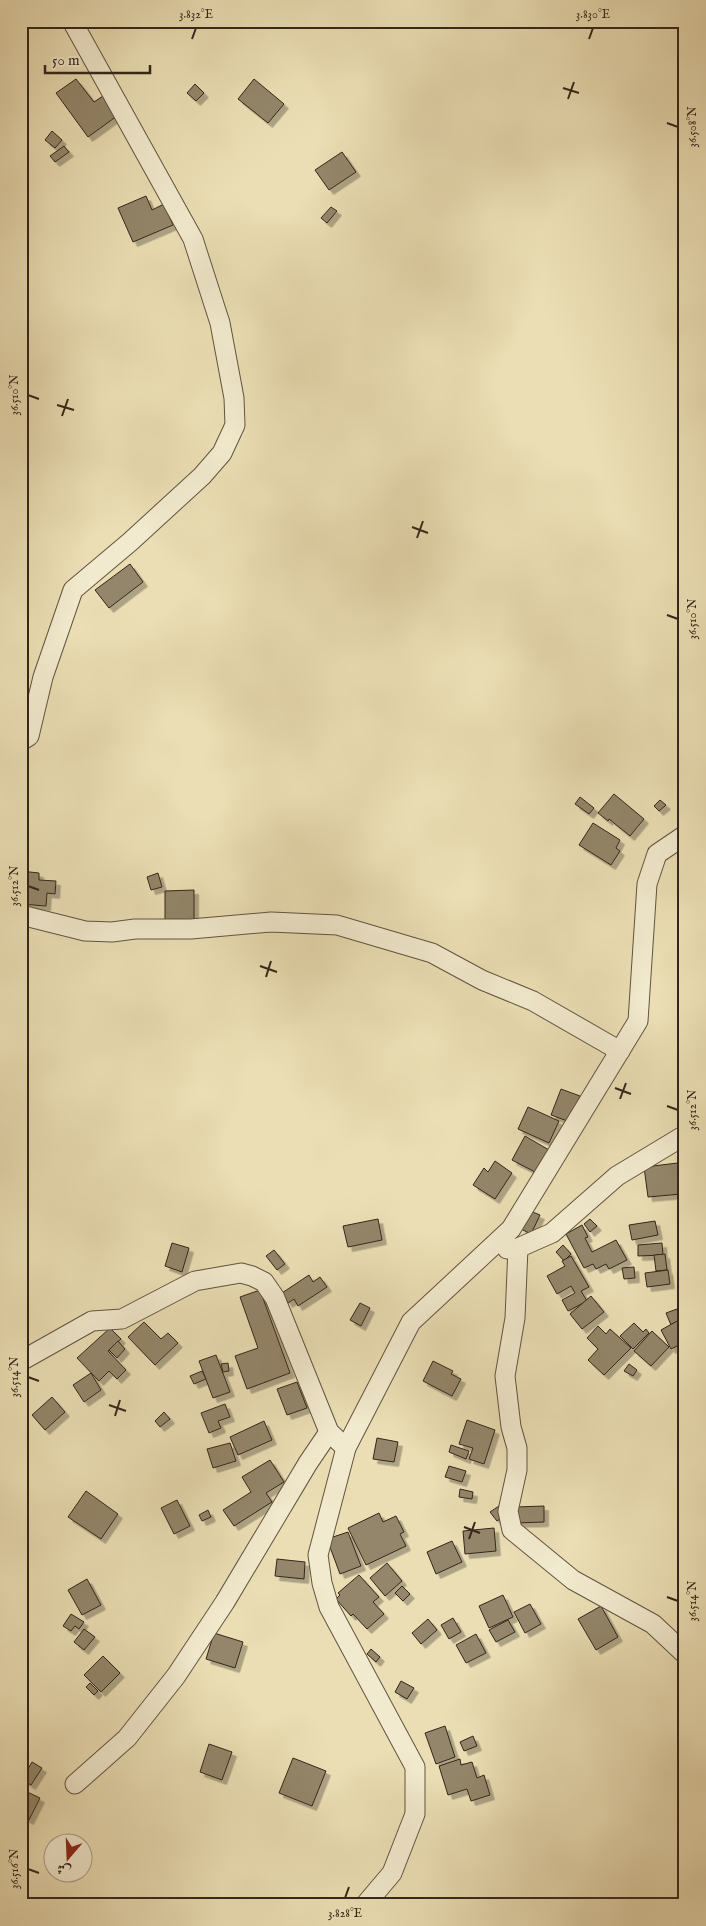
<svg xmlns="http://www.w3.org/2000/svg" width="706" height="1926" viewBox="0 0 706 1926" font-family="'IM FELL English',Amiri,serif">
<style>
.building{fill:#93866a;stroke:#33261a;filter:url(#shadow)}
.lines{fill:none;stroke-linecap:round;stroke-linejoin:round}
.minor-casing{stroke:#615440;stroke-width:21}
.minor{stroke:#f2eace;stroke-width:19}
.ticks{fill:none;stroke:#33261a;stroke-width:2}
.neatline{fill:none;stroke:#33261a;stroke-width:2}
.ticks-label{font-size:12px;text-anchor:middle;fill:#33261a}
</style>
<defs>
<filter id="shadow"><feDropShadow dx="4.5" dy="4.5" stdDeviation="0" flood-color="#0004"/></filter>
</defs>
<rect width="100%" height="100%" fill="#ebdeb4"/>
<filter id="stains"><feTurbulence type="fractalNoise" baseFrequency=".004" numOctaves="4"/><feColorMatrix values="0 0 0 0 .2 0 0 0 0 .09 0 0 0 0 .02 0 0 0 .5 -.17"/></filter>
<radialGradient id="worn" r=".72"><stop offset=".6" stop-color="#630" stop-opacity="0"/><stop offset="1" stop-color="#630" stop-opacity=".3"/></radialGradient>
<!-- building -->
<g class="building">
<path d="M76 79 94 102 103 96 117 116 88 137 56 93Z"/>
<path d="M254 79 284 104 268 123 238 99Z"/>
<path d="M195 84 204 93 196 101 187 93Z"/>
<path d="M52 131 62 140 55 148 45 140Z"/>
<path d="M64 146 69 152 55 162 50 156Z"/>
<path d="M342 152 356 172 329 190 315 170Z"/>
<path d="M146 196 152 210 164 204 173 225 133 242 118 208Z"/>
<path d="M331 207 337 211 327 223 321 218Z"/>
<path d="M130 564 143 582 109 608 95 590Z"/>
<path d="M614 794 644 819 630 836 609 819 608 821 598 813Z"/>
<path d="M580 797 594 808 589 814 575 804Z"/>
<path d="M660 800 666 805 659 811 654 806Z"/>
<path d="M593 823 620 840 616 848 620 851 611 865 579 845Z"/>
<path d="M21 871 39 873V880L56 881 55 894 47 893 46 906 21 904Z"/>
<path d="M158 873 162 887 151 890 147 877Z"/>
<path d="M194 890V920L165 921V891Z"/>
<path d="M561 1089 580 1096 570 1122 551 1115Z"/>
<path d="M528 1107 559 1121 549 1143 518 1129Z"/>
<path d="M525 1136 549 1150 537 1173 512 1160Z"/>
<path d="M495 1161 512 1173 495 1199 473 1185 484 1168 488 1172Z"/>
<path d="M678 1163 681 1194 648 1197 644 1167Z"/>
<path d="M530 1211 540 1215 531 1234 521 1229Z"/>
<path d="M378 1219 382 1240 348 1247 343 1226Z"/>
<path d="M590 1219 597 1226 590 1232 584 1224Z"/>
<path d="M655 1221 658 1235 632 1240 629 1225Z"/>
<path d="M582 1225 588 1237 585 1238 592 1252 616 1240 627 1260 609 1269 606 1264 596 1269 593 1264 584 1268 566 1234Z"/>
<path d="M172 1243 189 1248 182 1272 165 1266Z"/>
<path d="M662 1243 663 1255 638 1256V1245Z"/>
<path d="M563 1245 571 1254 564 1261 556 1252Z"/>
<path d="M274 1250 285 1264 277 1270 266 1256Z"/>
<path d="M665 1254 667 1270 656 1271 654 1255Z"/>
<path d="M571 1256 589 1287 581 1291 587 1301 568 1311 562 1300 575 1293 571 1286 557 1294 547 1276 565 1266 562 1261Z"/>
<path d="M634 1267 635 1278 624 1279 622 1268Z"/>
<path d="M668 1270 670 1284 647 1287 645 1273Z"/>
<path d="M309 1275 313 1282 320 1277 327 1287 298 1306 294 1299 288 1303 282 1293Z"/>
<path d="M260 1290 290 1373 247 1389 235 1356 258 1348 240 1297Z"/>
<path d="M591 1296 604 1312 582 1329 570 1314Z"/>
<path d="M360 1303 370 1308 361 1326 350 1320Z"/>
<path d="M677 1309 682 1320 671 1325 666 1313Z"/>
<path d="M679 1320 685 1330V1342L671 1349 661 1330Z"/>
<path d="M144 1322 161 1339 168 1333 178 1343 155 1365 128 1337Z"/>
<path d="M634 1323 643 1332 646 1329 649 1333 633 1349 620 1336Z"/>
<path d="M598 1326 606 1334 610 1329 631 1348 604 1375 588 1360 598 1349 587 1338Z"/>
<path d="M110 1328 121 1339 108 1351 126 1370 117 1379 109 1371 99 1381 77 1358Z"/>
<path d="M652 1331 669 1347 651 1366 634 1351Z"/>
<path d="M118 1341 125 1349 117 1358 109 1350Z"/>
<path d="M216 1355 230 1392 213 1398 199 1361Z"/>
<path d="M433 1361 453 1371 451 1374 461 1379 452 1396 423 1381Z"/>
<path d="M228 1363 229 1371 223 1372 221 1364Z"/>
<path d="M629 1364 637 1370 633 1376 624 1371Z"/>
<path d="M202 1371 206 1379 194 1384 190 1376Z"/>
<path d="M91 1373 101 1390 84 1402 73 1385Z"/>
<path d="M297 1382 307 1408 287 1415 277 1389Z"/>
<path d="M52 1397 65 1412 45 1430 32 1415Z"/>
<path d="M225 1404 230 1417 218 1421 221 1428 209 1433 201 1413Z"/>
<path d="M164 1412 170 1419 160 1427 155 1421Z"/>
<path d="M467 1420 495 1430 484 1464 469 1459 473 1448 459 1444Z"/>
<path d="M264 1421 272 1440 238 1455 230 1437Z"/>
<path d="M377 1438 398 1442 394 1462 373 1459Z"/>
<path d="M230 1443 236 1461 213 1468 207 1449Z"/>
<path d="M451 1445 469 1451 466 1459 449 1452Z"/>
<path d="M270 1460 284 1482 266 1493 272 1502 234 1526 223 1510 251 1492 242 1477Z"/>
<path d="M449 1466 466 1471 462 1482 445 1477Z"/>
<path d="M460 1489 473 1492 472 1499 459 1497Z"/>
<path d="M86 1491 118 1514 101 1539 68 1517Z"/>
<path d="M177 1500 190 1526 174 1534 161 1508Z"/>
<path d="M499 1506 506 1515 497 1521 490 1512Z"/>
<path d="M544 1506V1522L516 1523 515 1507Z"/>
<path d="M208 1510 211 1517 202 1521 199 1515Z"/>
<path d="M379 1513 383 1522 396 1516 404 1532 400 1534 406 1546 366 1565 348 1528Z"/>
<path d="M494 1528 496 1551 465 1554 463 1531Z"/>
<path d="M348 1532 361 1566 340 1574 327 1539Z"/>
<path d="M452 1541 462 1562 436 1574 427 1552Z"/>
<path d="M277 1559 305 1562 304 1579 275 1576Z"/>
<path d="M387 1563 402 1581 385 1596 370 1578Z"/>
<path d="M359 1575 379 1597 373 1602 384 1614 367 1629 353 1614 351 1616 336 1599 340 1595 338 1593Z"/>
<path d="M87 1579 101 1605 82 1615 68 1590Z"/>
<path d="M402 1586 410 1594 403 1601 395 1593Z"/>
<path d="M503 1595 513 1617 489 1628 479 1606Z"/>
<path d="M530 1604 541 1624 525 1633 514 1612Z"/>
<path d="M601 1606 618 1637 596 1650 578 1619Z"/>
<path d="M71 1614 84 1622 79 1629 75 1626 71 1631 63 1626Z"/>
<path d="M453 1618 461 1632 449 1639 441 1625Z"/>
<path d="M428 1619 437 1630 421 1644 412 1633Z"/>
<path d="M508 1620 515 1632 496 1642 489 1630Z"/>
<path d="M84 1629 95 1637 84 1650 74 1642Z"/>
<path d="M214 1633 243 1642 235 1668 206 1659Z"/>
<path d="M476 1634 486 1653 466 1663 456 1645Z"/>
<path d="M371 1649 380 1657 376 1662 367 1654Z"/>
<path d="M103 1656 120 1673 101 1692 84 1675Z"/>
<path d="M401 1681 414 1688 407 1699 395 1692Z"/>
<path d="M90 1683 98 1691 94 1695 86 1687Z"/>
<path d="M445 1726 455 1757 436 1764 425 1733Z"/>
<path d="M473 1736 477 1746 464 1751 460 1742Z"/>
<path d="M209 1744 232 1752 222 1780 200 1772Z"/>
<path d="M293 1758 326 1771 312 1806 279 1793Z"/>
<path d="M460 1759 461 1765 472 1762 477 1778 484 1775 490 1795 471 1801 467 1789 448 1795 439 1766Z"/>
<path d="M32 1762 42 1768 31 1785 22 1779Z"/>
<path d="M21 1789 40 1798 29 1820 21 1816Z"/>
</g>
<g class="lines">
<defs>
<g id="minor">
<path d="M21 741 29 736 43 677 73 590 130 542 202 476 222 453 235 425 234 398 220 323 193 239 72 21"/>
<path d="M21 915 85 931 112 932 135 929H191L271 922 337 925 432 953 482 980 533 1001 620 1051"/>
<path d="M518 1248 515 1318 505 1376 511 1427 517 1448V1470L508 1511 512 1530 573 1580 653 1624 685 1654"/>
<path d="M507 1249 518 1248 552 1233 617 1176 685 1135"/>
<path d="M21 1361 92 1321 122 1319 195 1281 241 1273 252 1276 264 1282 275 1298 329 1432 346 1448"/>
<path d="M75 1784 127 1738 176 1676 225 1602 308 1463 329 1432"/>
<path d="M365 1905 392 1873 415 1814V1767L329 1607 322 1583 318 1555 346 1448 411 1322 511 1229 638 1021 647 884 657 854 685 835"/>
</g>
</defs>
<!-- minor casing -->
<use href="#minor" class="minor-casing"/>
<!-- minor -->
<use href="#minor" class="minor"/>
</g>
<!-- ticks -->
<path class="ticks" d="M192 39 196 28M589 39 593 28M563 88 579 93M568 99 574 82M667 123 678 127M28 395 39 399M57 405 74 410M62 416 68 399M412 527 428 533M417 538 423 521M667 615 678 619M28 886 39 890M260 966 277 972M266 977 271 961M615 1088 631 1094M620 1099 626 1083M667 1106 678 1110M28 1377 39 1381M109 1405 126 1411M115 1416 120 1400M464 1527 480 1533M469 1539 475 1522M667 1597 678 1601M28 1869 39 1873M345 1898 349 1887"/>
<!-- margin -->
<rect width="706" height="1926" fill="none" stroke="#ebdeb4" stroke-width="55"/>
<!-- north arrow -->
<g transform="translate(68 1858) rotate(199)"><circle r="24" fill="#f2eace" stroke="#a69c86"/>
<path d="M0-4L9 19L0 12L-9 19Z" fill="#8f2418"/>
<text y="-8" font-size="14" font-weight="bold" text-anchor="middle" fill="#33261a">ش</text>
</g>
<!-- scale -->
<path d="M45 65v8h105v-8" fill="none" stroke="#33261a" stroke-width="2.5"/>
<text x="52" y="65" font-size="15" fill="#33261a" stroke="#f2eace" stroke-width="4" paint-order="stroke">50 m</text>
<rect x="28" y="28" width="650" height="1870" class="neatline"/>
<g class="ticks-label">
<text x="196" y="18">3.832°E</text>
<text x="593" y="18">3.830°E</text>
<text transform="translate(692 127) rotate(-90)" y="4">36.508°N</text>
<text transform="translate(14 395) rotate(-90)" y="4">36.510°N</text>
<text transform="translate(692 619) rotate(-90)" y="4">36.510°N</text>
<text transform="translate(14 886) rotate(-90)" y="4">36.512°N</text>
<text transform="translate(692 1110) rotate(-90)" y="4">36.512°N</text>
<text transform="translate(14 1377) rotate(-90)" y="4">36.514°N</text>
<text transform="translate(692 1601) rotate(-90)" y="4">36.514°N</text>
<text transform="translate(14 1869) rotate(-90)" y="4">36.516°N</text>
<text x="345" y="1917">3.828°E</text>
</g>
<rect width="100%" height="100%" filter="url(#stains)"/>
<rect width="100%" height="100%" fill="url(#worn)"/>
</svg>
